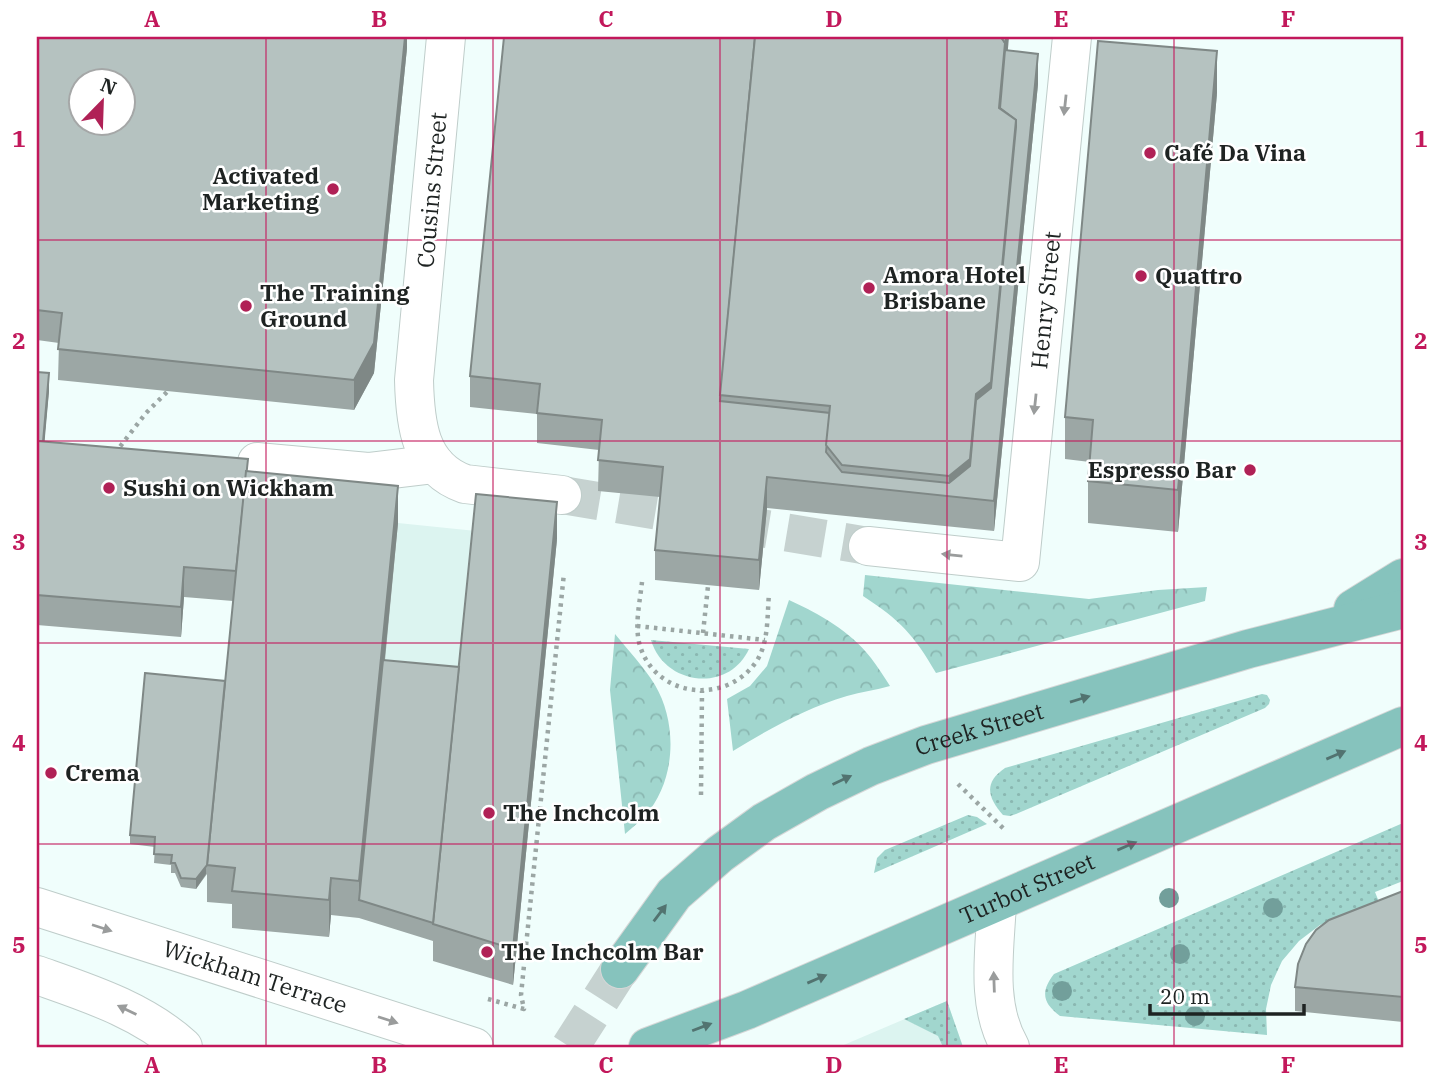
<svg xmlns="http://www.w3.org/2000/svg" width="1440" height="1084" viewBox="0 0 1440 1084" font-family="'IBM Plex Serif',serif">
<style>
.built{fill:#dcf4f0}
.grass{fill:url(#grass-dots)}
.forest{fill:url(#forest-crowns)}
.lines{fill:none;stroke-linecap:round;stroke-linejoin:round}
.minor-tunnel{stroke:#c6d2d0;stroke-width:38;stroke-dasharray:38 19;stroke-linecap:butt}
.major-tunnel{stroke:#c6d2d0;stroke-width:38;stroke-dasharray:38 19;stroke-linecap:butt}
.minor-casing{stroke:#bfcdca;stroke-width:40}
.major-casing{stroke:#d6d7d7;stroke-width:40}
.path{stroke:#9ba6a4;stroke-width:4.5;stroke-dasharray:3.5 5;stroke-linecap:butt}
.minor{stroke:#fff;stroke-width:38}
.major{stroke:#86c3bd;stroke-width:38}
.tree{fill:#729f9b}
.wall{fill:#9ca7a5}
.shaded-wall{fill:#7f8886}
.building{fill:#b5c2c0;stroke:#7f8886;stroke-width:2;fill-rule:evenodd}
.oneway{fill:#9a9c9c}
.oneway2{fill:#527370}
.grid{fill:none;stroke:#c2185b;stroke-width:2;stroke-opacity:0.55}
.poi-dot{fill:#b02156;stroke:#fff;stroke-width:2.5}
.labels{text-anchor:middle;stroke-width:5;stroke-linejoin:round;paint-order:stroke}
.poi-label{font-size:23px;font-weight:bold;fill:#1e2322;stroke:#fff;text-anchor:start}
.street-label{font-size:23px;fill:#1e2322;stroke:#fff}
.neatline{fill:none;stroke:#c2185b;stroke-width:2.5}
.grid-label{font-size:23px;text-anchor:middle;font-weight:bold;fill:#c2185b}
</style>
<defs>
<pattern id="grass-dots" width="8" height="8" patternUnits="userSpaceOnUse" patternTransform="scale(1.75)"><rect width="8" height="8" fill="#a1d6ce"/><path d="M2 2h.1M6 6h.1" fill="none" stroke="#8ab7b1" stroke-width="1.8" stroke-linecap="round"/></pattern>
<pattern id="forest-crowns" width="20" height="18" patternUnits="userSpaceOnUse" patternTransform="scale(1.75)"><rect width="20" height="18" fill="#a1d6ce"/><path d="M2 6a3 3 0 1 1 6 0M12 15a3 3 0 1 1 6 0" fill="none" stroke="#8ab7b1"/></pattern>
</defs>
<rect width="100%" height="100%" fill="#f0fefc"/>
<!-- built -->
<g class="built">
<path d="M398 523 476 531 435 941 359 917Z"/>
<path d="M947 1001 963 1047H839Z"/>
</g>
<!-- grass -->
<g class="grass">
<path d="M651 640 749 649C728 694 664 685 651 640Z"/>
<path d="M1262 694 1267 695 1270 700 1269 704 1265 708 1016 814 1010 816 1003 815C988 798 983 783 1005 768Z"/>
<path d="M968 815 977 817 987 824 874 873 877 858 885 850Z"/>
<path d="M1403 823V881L1375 892 1387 922 1344 915 1320 925 1299 941 1282 961 1271 985 1266 1009 1267 1035 1060 1016C1043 1003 1040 992 1054 974Z"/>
<path d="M947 1001 963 1047H943L938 1036 904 1019Z"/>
</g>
<!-- forest -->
<g class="forest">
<path d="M865 575 1089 599 1158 590 1207 587 1205 601 936 673C914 635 900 620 863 596Z"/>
<path d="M789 600C820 614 850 631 871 658 878 667 884 677 890 686 876 690 861 692 847 696 806 708 769 729 733 751L727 699 750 686 767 666Z"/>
<path d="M615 634C628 650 644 667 655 685 678 724 676 781 645 816 639 822 632 828 625 834L610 690Z"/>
</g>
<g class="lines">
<!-- minor-tunnel -->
<path class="minor-tunnel" d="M562 495 868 546"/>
<!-- major-tunnel -->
<path class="major-tunnel" d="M570 1047 620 969"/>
<defs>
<g id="minor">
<path d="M446 37 414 380C415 423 419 468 465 484L562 495"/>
<path d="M257 462 368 472 435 464"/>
<path id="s1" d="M868 546 1020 562 1072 37"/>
<path d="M997 902C995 949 985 1004 1010 1047"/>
<path id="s2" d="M37 907 474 1047"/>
<path d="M37 975C88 993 142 1010 183 1047"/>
</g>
<g id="major">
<path d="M1353 609 1403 578"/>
<path id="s3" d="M620 969 674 894 720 854 764 822 817 792 871 766 926 745 1248 649 1403 609"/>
<path id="s4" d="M648 1047 747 1010 1403 726"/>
</g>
</defs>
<!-- minor casing -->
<use href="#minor" class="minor-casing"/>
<!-- major casing -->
<use href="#major" class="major-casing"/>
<!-- path -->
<g class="path">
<path d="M115 453 146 413 171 388"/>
<path d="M642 582C640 602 634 626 640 646 656 698 726 705 756 662 769 643 767 616 769 594"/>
<path d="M637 626 765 640"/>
<path d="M703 633 708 586"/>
<path d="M958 784 1005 830"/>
<path d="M701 795 702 691"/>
<path d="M488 999 524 1009 521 995 564 573"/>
</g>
<!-- minor -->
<use href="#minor" class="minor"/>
<!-- major -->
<use href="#major" class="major"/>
</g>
<!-- trees -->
<g class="tree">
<circle cx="1169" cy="898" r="10"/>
<circle cx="1273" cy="908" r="10"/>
<circle cx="1180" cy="954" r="10"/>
<circle cx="1062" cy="991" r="10"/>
<circle cx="1195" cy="1016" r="10"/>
</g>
<!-- wall -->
<g class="wall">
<path d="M37 37H407V48L374 373 354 410 58 380 59 343 37 340Z"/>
<path d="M1008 50 1038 84 994 531 767 508 759 590 655 580V550L660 497 598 491 599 450 537 443V414L470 407V376Z"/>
<path d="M1217 93 1178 532 1088 523V481L1090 462 1065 459V417Z"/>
<path d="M37 372 49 391 44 442 248 471 398 523 385 660 459 667 557 539 513 985 433 961V941L359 918 331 915 329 937 232 928V904L207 902V874L196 889 181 887 175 873H171V865L154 863 155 847 130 844V835L225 681 233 601 184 597 181 637 37 625Z"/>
<path d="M1403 891V1022L1295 1011V987Z"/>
</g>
<!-- shaded-wall -->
<g class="shaded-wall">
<path d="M405 37H407V48L374 373 354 410V380Z"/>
<path d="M1006 37H1009L1002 116 1005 43Z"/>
<path d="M1217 51V93L1178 532V490Z"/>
<path d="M1038 54V84L994 531V501Z"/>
<path d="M1016 120 991 418 970 496H949V476L976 394Z"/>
<path d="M49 373V391L42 471V453Z"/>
<path d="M767 477V508L759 590V560Z"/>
<path d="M398 486V523L361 900H359V881Z"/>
<path d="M557 502V539L513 985V949Z"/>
<path d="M184 567V597L181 637V607Z"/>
<path d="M206 864V874L196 889V879Z"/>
<path d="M331 878V915L329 937V900Z"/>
</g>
<!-- building -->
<g class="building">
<path d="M37 37H405L374 343 354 380 58 349 62 313 37 310ZM80 80H122V122H80Z"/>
<path d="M504 37H755L720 401 830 413 826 452 842 472 949 483 970 466 976 400 991 388 1016 127V120L1000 108 1005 50 1038 54 994 501 767 477 759 560 655 550 663 467 598 460 602 420 537 413 540 384 470 376Z"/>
<path d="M755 37H1001L1005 43 999 108 1016 120 991 382 976 394 970 459 949 476 842 465 826 445 830 406 720 395Z"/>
<path d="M1001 37H1006L1005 50V43Z"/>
<path d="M1098 41 1217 51 1178 490 1088 481 1093 420 1065 417Z"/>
<path d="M37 372 49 373 43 442 37 441Z"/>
<path d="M37 441 248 459 236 571 184 567 181 607 37 595Z"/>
<path d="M246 471 398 486 359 881 331 878 329 900 232 891 235 868 207 865Z"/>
<path d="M476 494 557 502 513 949 433 924Z"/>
<path d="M383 660 459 667 433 923 359 900Z"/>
<path d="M145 673 225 681 207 865 196 879 181 878 175 863H171L172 855 154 854 155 837 130 835Z"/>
<path d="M1403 891V997L1295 987 1298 964 1306 944 1316 930 1329 920Z"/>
</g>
<!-- one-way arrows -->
<defs><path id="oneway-solid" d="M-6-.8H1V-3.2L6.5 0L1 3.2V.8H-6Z" transform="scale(1.75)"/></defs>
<g class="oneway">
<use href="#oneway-solid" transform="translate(1065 105) rotate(96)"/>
<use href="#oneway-solid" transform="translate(1035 404) rotate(96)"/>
<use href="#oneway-solid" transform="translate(952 555) rotate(-174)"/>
<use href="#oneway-solid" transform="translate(102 928) rotate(18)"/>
<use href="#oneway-solid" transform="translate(994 982) rotate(-92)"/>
<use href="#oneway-solid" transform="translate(127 1010) rotate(-154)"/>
<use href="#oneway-solid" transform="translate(388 1020) rotate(18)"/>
</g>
<g class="oneway2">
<use href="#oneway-solid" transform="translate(1080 699) rotate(-17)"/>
<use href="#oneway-solid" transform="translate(1336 755) rotate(-23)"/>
<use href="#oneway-solid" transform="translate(842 780) rotate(-25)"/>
<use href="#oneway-solid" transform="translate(1127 846) rotate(-23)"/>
<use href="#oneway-solid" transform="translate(660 913) rotate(-53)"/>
<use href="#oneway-solid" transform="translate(817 979) rotate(-23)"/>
<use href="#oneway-solid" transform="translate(702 1027) rotate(-21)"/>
</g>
<!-- grid -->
<path class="grid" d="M266 37V1047M493 37V1047M720 37V1047M947 37V1047M1174 37V1047M37 240H1403M37 441H1403M37 643H1403M37 844H1403"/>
<!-- markers -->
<g class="poi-dot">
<circle cx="1150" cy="153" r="7"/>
<circle cx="333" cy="189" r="7"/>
<circle cx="1141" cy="276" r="7"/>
<circle cx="869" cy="288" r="7"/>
<circle cx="246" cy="306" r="7"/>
<circle cx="1250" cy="470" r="7"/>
<circle cx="109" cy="488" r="7"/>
<circle cx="51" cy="773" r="7"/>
<circle cx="489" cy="813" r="7"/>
<circle cx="487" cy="952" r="7"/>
</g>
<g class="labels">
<!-- poi labels -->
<g class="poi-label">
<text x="1164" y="161">Café Da Vina</text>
<text x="319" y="184" text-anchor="end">Activated<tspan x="319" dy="26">Marketing</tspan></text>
<text x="883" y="283">Amora Hotel<tspan x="883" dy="26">Brisbane</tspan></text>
<text x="1155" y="284">Quattro</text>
<text x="260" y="301">The Training<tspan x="260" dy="26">Ground</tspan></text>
<text x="1236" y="478" text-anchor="end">Espresso Bar</text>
<text x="123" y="496">Sushi on Wickham</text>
<text x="65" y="781">Crema</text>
<text x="503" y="821">The Inchcolm</text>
<text x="501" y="960">The Inchcolm Bar</text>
</g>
<!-- street labels -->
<g class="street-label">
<text transform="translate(432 190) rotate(-85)" y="8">Cousins Street</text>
<text dy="8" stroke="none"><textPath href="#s1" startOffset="416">Henry Street</textPath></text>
<text dy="8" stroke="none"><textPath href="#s3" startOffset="443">Creek Street</textPath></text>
<text dy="8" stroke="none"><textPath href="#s4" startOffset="411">Turbot Street</textPath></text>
<text dy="8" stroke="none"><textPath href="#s2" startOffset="229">Wickham Terrace</textPath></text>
</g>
</g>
<!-- border -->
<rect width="1440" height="1084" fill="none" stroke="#ffffff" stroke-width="77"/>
<!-- north arrow -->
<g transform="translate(102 102) rotate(23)"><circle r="33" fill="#ffffff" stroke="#a5a7a7" stroke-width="2"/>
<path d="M0-5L12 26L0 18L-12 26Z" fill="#b02156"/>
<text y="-10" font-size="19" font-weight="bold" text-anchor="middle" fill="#1e2322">N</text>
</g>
<!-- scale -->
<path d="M1150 1004v10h154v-10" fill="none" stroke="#1e2322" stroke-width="3.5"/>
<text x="1160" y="1004" font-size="21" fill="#1e2322" stroke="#ffffff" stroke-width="5" paint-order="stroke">20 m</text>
<rect x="38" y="38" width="1364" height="1008" class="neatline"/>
<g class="grid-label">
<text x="152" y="27">A</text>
<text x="379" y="27">B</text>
<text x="606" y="27">C</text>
<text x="834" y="27">D</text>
<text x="1061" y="27">E</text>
<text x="1288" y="27">F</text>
<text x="19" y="147">1</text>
<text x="1421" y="147">1</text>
<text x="19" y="349">2</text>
<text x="1421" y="349">2</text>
<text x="19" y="550">3</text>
<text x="1421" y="550">3</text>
<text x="19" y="751">4</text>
<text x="1421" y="751">4</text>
<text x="19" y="953">5</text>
<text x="1421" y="953">5</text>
<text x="152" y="1073">A</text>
<text x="379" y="1073">B</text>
<text x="606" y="1073">C</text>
<text x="834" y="1073">D</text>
<text x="1061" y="1073">E</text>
<text x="1288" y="1073">F</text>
</g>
</svg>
